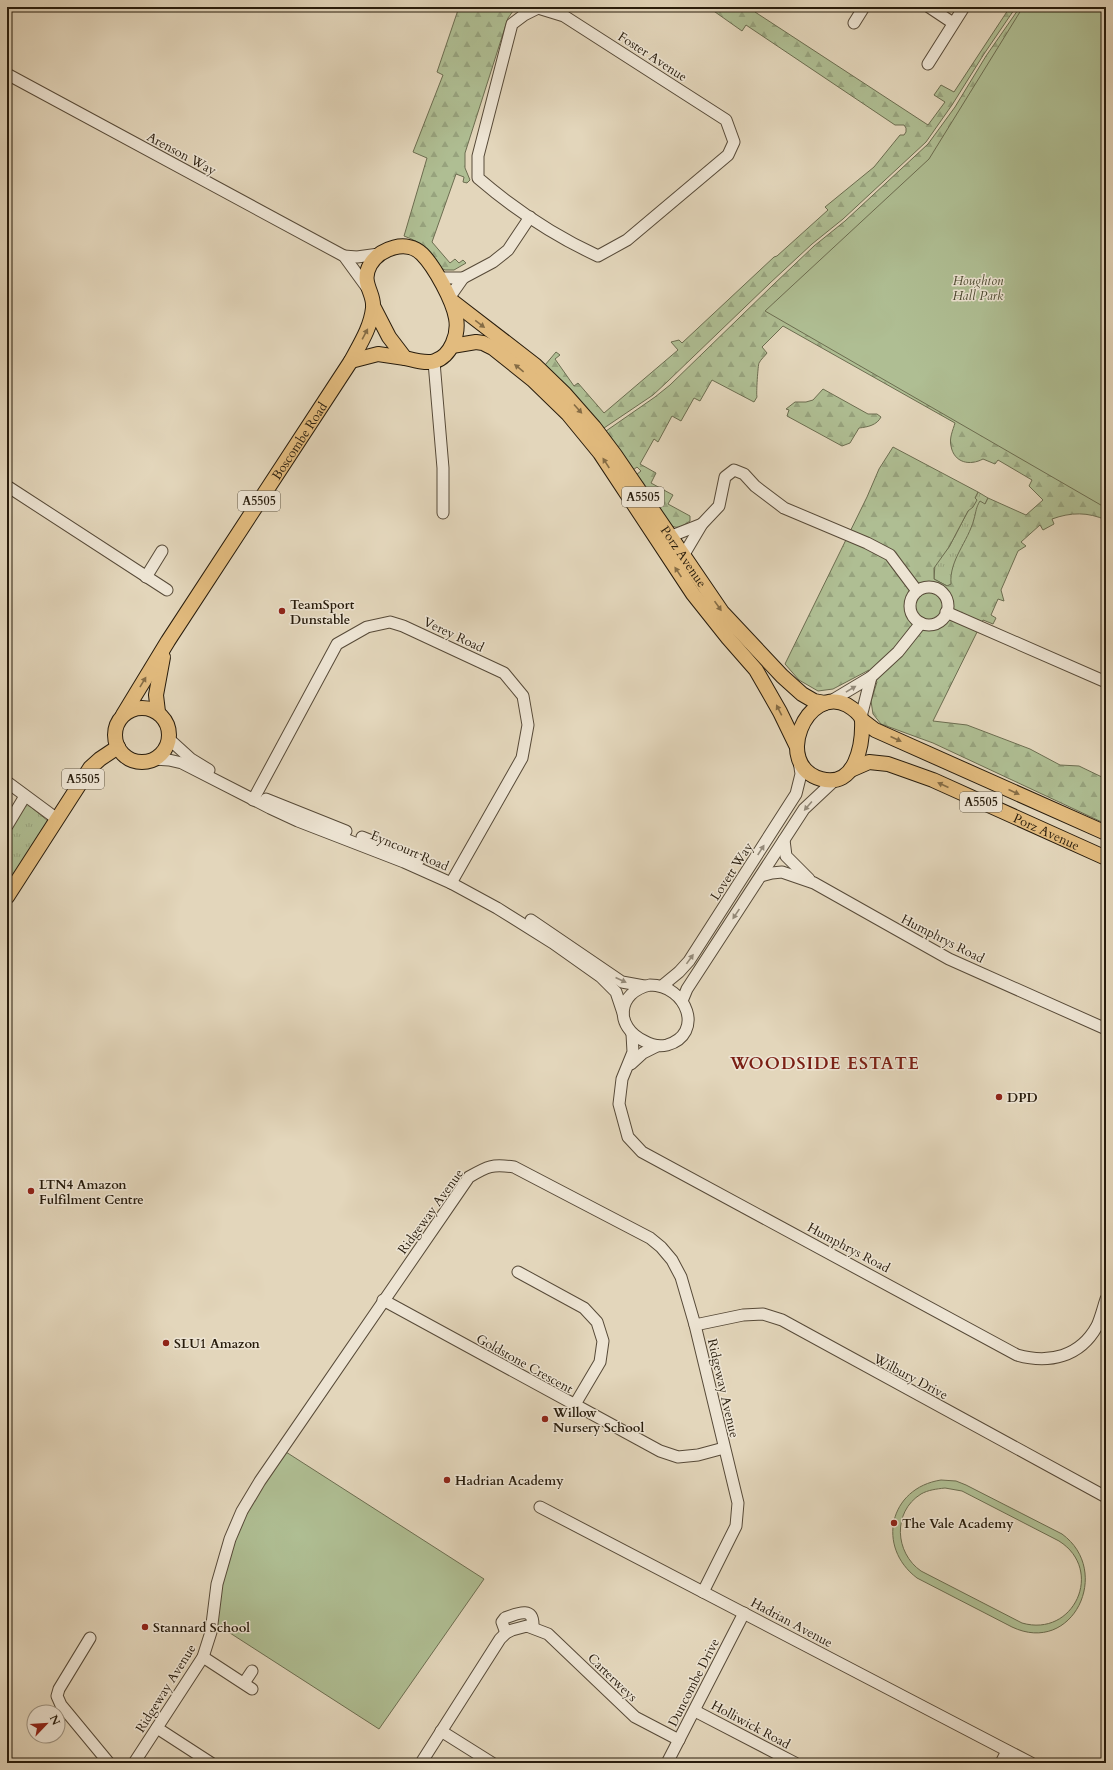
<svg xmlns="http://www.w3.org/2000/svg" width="1113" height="1770" viewBox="0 0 1113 1770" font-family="Cardo,serif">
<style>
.grass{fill:url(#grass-tufts);stroke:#6c6d50}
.forest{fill:url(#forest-firs);stroke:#6c6d50}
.park{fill:#afbe93;stroke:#6c6d50;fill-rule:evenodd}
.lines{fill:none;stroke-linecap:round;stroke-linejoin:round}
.minor-casing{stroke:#574a38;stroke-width:13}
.major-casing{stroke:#281c0c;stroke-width:16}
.minor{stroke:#ede4d3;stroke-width:11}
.major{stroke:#e2bb7e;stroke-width:14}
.oneway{fill:#856c45}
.oneway2{fill:#948a79}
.poi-dot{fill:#8f2418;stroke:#ede4d3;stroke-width:1.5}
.labels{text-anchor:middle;stroke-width:3;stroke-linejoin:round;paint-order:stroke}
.shield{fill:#ede4d3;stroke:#635848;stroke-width:1}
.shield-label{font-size:12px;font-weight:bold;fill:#281c0c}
.street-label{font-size:13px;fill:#281c0c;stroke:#ede4d3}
.park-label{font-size:13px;font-style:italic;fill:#504d34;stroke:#ede4d3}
.poi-label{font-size:13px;font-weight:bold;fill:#281c0c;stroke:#ede4d3;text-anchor:start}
.district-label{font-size:17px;font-weight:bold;letter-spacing:1px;fill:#7a1f14;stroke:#ede4d3}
</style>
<defs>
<pattern id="grass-tufts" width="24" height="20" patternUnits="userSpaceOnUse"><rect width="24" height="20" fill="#afbe93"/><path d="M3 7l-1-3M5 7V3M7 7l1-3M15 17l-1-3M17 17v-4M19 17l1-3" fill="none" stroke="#97a37e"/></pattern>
<pattern id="forest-firs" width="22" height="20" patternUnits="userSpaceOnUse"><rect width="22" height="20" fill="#afbe93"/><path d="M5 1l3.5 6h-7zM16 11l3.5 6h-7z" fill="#97a37e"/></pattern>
</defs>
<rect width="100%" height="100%" fill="#e3d6bb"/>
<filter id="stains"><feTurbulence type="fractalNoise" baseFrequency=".005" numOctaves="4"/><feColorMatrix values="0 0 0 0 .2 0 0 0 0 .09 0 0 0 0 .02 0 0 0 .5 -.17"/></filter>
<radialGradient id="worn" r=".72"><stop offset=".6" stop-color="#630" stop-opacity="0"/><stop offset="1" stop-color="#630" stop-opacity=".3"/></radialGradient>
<!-- grass -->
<g class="grass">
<path d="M978 492 988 498 967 542 952 583 949 587 934 579 935 564 949 547Z"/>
<path d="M26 803 48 821 7 885V834Z"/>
</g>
<!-- forest -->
<g class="forest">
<path d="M459 7H516L508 18 465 153V168L470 180 467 183 463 182 464 177 456 174 432 242 450 263 455 259 459 263 463 260 466 263 454 270H445L441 268C433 252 421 242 404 236L427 158 413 152 443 75 437 72Z"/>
<path d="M708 7H758L755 12 928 125 945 102 934 95 941 85 954 92 1010 7H1016L984 54 952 105 926 142 843 219 812 244 770 283 667 382 653 395 604 428 572 392 545 365 556 352 560 355 555 359 574 386 578 383 604 413 678 350 671 342 679 340 682 343 774 257 777 256 828 210 825 207 874 167 900 135H904L906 132V128L904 125H895L746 25 742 31Z"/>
<path d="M1020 7H1088L1106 428V520C1088 512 1071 512 1052 519L1054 524 1043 530 1040 525 1021 542 1026 546 1018 551 1001 590 1004 601 998 599 991 615 996 618 993 624 983 620 933 721 967 725 1030 749 1060 765 1079 766 1106 779V824L933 743 881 724 873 714 871 701 877 682 869 670 833 689 818 691 799 680 785 664 867 497 879 469 893 447 978 492 975 498 977 500 973 507 968 511 949 547 934 568V579L947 586 951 584C949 560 968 542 974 519 976 512 976 507 980 501L985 504 988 498 1026 515 1043 500 1029 486 1032 480 998 460 995 464 983 459C970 466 954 463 951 446 949 438 953 430 955 423L783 326 762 347 767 353C765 356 761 359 759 363 758 365 756 394 757 397L754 402 712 380 700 401 694 398 681 421 672 416 658 442 654 439 640 464 656 473 651 483 673 495 668 504 690 516V521C682 526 679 530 670 525L636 475 641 471 637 467 633 470 606 431 655 397 670 385 773 285 814 246 845 221 928 144 955 107 986 56Z"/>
<path d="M823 389 868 414H877L881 417C877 425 868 427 859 428L850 443 842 446 787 416 789 410 786 409 795 402H806L813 400Z"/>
</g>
<!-- park -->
<g class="park">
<path d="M1023 7H1106V508L765 311 929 159Z"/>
<path d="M286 1452 484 1579 379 1729 216 1624C219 1597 222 1571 231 1545 243 1512 267 1481 286 1452Z"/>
<path d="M941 1480 956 1481 966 1485 1062 1534C1113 1571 1073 1656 1012 1627L917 1578C876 1547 889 1488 941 1480ZM945 1488 962 1491 1059 1541C1105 1570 1074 1638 1022 1623L921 1571C895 1553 892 1512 921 1494 928 1490 936 1489 945 1488Z"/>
</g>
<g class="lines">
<defs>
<g id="minor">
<path d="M929 7 953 23"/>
<path d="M538 8 564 16 726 120 734 142 728 155 627 240 598 256C555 236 514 209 478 178V156L512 24 524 15Z"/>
<path d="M854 23 864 7"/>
<path d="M928 64 964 7"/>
<path d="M7 74 344 256 368 289"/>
<path d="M344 256 357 257 379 254"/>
<path d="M439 278H463L493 262 508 250 530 217"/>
<path d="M449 298 463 278"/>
<path d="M434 362 443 468V513"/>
<path d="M7 486 167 590"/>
<path d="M669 537 702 524"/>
<path d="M683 556 702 524 719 506 725 477 734 470 744 474 755 486 784 508 867 543 890 555 917 591"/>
<path d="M146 577 162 551"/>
<circle cx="929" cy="606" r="19"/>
<path d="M946 612 1106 682"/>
<path d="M831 701 871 677 898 652 921 623"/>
<path d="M861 717 871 677"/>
<path d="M169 739 191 759 209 770"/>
<path d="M154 759 169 760 182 763 270 808 298 821 404 862 451 883 497 908 553 943 601 977 616 992 623 1013"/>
<path d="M7 782 57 819"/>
<path d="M266 799 346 831"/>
<path d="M253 800 337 644 367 627 390 622 403 626 504 673 523 696 528 725 522 758 451 883"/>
<path d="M7 826 25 796"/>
<path d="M362 837 419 860"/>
<path d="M784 840 786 856 809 879"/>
<path d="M761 876 772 873 782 872 814 883 949 959 1106 1029"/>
<path d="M531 920 622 982 644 986"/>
<path d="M650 985C687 985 705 1034 667 1045 659 1047 651 1045 644 1041 614 1027 617 992 650 985Z"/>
<path d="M662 986 679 972 689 961 796 794 801 774 799 761"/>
<path d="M682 1001 687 989 804 809 836 779"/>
<path d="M632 1034 633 1052 622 1079 619 1104 628 1137 642 1152 1017 1355C1049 1364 1080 1357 1097 1326 1101 1317 1103 1308 1106 1299"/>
<path d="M631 1064 643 1053 657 1046"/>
<path d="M518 1272 584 1308 597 1322 603 1341 600 1362 574 1406"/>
<path d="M383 1300 660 1451 678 1457 698 1455 724 1448"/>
<path d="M695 1325 743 1315 763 1314 782 1320 1106 1497"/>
<path d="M540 1507 1031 1763"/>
<path d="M506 1633 502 1622 505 1618C518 1613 534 1606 533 1627"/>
<path d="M90 1638 59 1689 57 1696 61 1705 109 1763"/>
<path d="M203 1657 252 1689"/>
<path d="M244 1683 252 1671"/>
<path d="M695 1711 795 1763"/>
<path d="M157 1728 211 1763"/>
<path d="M441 1731 492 1763"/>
<path d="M134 1763 203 1657 211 1632 217 1584 230 1539 242 1511 260 1481 469 1177C488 1166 492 1164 514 1167L650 1238 661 1247 672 1260 681 1277 695 1325 738 1503 736 1526 703 1592"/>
<path d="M421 1763 500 1639 506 1633 512 1630 527 1626 548 1634 635 1717 679 1740"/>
<path d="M667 1763 744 1613"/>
<path d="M1001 1763 1007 1751"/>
</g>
<g id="major">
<path id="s1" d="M452 301 535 365 565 394 594 427 615 455 722 612 782 676 802 694 814 701 825 703"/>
<path d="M452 346 476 342 483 343 493 348 533 380 568 414 600 453 693 594 728 638 756 670 780 712 796 745"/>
<path d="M351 361 378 354 405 358"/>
<circle cx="142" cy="735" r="27"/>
<path d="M158 712 156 695 163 657"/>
<path id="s2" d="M123 715 168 641 351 361C360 344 371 327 373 308 375 293 360 283 370 265 380 248 407 239 422 254 435 267 453 301 456 318 459 334 451 356 435 361 427 364 413 360 405 358L389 337 373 306"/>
<path d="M862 720C863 744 856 789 821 779 772 765 807 684 847 705 852 708 860 713 862 720L875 730 1106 833"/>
<path id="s3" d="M853 769 869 762 888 764 933 780 1106 858"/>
<path d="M7 897 90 768 100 759 118 747"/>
</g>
</defs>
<!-- minor casing -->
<use href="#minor" class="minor-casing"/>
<!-- major casing -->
<use href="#major" class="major-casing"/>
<!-- minor -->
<use href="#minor" class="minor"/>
<!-- major -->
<use href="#major" class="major"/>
</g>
<!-- one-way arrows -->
<defs><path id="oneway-solid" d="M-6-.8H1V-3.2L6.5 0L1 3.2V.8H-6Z"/></defs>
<g class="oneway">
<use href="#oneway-solid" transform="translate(480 324) rotate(37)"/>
<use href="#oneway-solid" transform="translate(365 334) rotate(-62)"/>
<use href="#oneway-solid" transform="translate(519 368) rotate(-141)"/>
<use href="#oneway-solid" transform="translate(578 409) rotate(48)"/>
<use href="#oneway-solid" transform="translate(606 463) rotate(-123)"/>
<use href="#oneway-solid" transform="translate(678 572) rotate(-124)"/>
<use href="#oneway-solid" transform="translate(718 606) rotate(55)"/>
<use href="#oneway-solid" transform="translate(143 682) rotate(-59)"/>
<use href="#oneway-solid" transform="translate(779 710) rotate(-117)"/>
<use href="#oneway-solid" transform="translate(896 739) rotate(24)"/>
<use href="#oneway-solid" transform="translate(943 785) rotate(-156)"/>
<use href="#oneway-solid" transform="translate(1014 792) rotate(24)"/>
</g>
<g class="oneway2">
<use href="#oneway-solid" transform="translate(851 689) rotate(-31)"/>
<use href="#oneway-solid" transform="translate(808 806) rotate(131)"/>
<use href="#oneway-solid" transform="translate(761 850) rotate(-57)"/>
<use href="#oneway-solid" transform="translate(736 914) rotate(124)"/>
<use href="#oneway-solid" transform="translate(690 959) rotate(-54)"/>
<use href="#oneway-solid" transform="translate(621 980) rotate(25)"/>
</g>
<!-- markers -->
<g class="poi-dot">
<circle cx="282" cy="611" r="4"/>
<circle cx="999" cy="1097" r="4"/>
<circle cx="31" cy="1191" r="4"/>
<circle cx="166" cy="1343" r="4"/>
<circle cx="545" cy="1419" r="4"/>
<circle cx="447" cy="1480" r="4"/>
<circle cx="894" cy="1523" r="4"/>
<circle cx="145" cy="1627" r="4"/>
</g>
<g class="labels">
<!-- shield labels -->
<g class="shield">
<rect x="622" y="487" width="42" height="20" rx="3"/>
<rect x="238" y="491" width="42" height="20" rx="3"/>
<rect x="62" y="769" width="42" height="20" rx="3"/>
<rect x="960" y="792" width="42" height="20" rx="3"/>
</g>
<g class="shield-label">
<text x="643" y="501">A5505</text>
<text x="259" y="505">A5505</text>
<text x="83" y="783">A5505</text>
<text x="981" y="806">A5505</text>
</g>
<!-- street labels -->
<g class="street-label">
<text transform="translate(653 56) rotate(33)" y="5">Foster Avenue</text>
<text transform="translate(182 153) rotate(28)" y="5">Arenson Way</text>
<text dy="5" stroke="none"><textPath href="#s2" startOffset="326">Boscombe Road</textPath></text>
<text dy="5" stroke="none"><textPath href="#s1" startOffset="348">Porz Avenue</textPath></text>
<text transform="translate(454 634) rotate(25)" y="5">Verey Road</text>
<text dy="5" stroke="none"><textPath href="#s3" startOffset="209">Porz Avenue</textPath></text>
<text transform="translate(410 850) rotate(23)" y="5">Eyncourt Road</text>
<text transform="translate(731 871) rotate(-57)" y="5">Lovett Way</text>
<text transform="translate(943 938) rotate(27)" y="5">Humphrys Road</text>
<text transform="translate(430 1211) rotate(-54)" y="5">Ridgeway Avenue</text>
<text transform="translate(849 1247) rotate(28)" y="5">Humphrys Road</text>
<text transform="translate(525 1363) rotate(29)" y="5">Goldstone Crescent</text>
<text transform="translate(911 1376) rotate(28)" y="5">Wilbury Drive</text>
<text transform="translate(724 1388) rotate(77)" y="5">Ridgeway Avenue</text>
<text transform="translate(792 1622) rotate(28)" y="5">Hadrian Avenue</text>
<text transform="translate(613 1677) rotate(44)" y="5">Carterweys</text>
<text transform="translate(693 1682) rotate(-63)" y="5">Duncombe Drive</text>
<text transform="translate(165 1688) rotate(-58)" y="5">Ridgeway Avenue</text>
<text transform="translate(751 1724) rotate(28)" y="5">Holliwick Road</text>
</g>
<!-- park labels -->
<g class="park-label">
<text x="978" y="285">Houghton<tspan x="978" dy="15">Hall Park</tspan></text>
</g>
<!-- poi labels -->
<g class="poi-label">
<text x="290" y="609">TeamSport<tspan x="290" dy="15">Dunstable</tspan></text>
<text x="1007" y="1102">DPD</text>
<text x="39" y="1189">LTN4 Amazon<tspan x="39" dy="15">Fulfilment Centre</tspan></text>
<text x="174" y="1348">SLU1 Amazon</text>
<text x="553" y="1417">Willow<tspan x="553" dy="15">Nursery School</tspan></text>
<text x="455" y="1485">Hadrian Academy</text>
<text x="902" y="1528">The Vale Academy</text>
<text x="153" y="1632">Stannard School</text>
</g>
<!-- district labels -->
<g class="district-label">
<text x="825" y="1069">WOODSIDE ESTATE</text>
</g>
</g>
<!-- margin -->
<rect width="1113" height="1770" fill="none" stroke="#e3d6bb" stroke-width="24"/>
<rect x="8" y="8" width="1097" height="1754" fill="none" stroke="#281c0c" stroke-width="2"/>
<rect x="12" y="12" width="1089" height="1746" fill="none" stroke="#281c0c"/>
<!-- north arrow -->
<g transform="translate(46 1724) rotate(65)"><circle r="19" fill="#ede4d3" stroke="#9e9483"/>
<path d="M0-3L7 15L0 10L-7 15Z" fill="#8f2418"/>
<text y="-6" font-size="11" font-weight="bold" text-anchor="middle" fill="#281c0c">N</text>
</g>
<rect width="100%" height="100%" filter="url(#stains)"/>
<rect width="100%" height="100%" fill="url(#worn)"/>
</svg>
